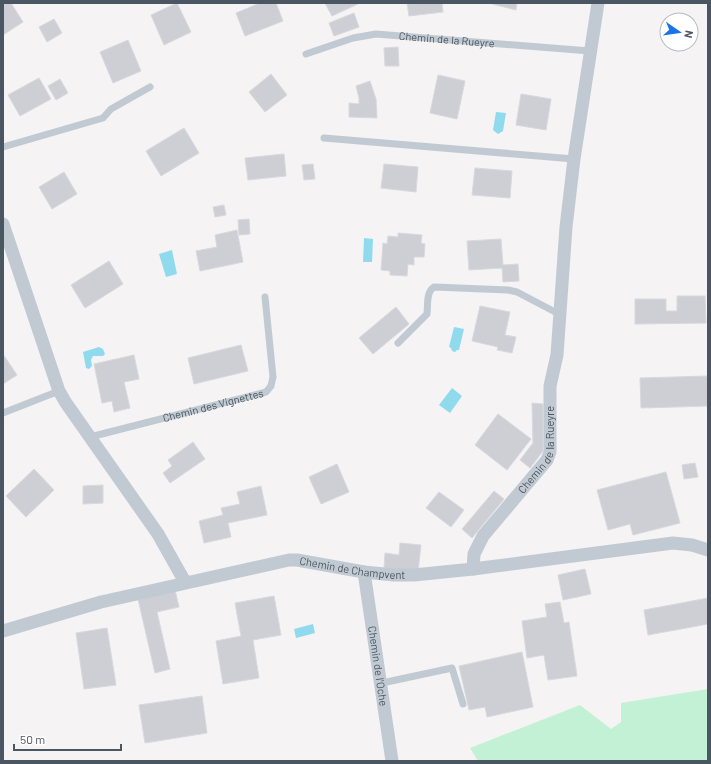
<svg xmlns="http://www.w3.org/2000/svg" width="711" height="764" viewBox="0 0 711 764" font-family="Barlow,sans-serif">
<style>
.green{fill:#c3f1d5}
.water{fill:#90daee}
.building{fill:#cdcfd5;stroke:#d7d9de}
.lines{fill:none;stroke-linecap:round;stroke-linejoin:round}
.service{stroke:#c1cad2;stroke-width:7}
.minor{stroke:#c1cad2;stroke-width:13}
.labels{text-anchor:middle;stroke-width:3;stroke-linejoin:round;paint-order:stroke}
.street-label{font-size:11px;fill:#4a5661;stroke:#fff}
</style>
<rect width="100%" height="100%" fill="#f5f3f3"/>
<!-- green -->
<path class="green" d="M708 689V761H478L470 748 580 705 611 729 621 722V703Z"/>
<!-- water -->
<g class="water">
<path d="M496 112 506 113 503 131 498 134 493 130Z"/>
<path d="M364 238 373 239 372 262H363Z"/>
<path d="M172 250 177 274 166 277 159 254Z"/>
<path d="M454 327 464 329 459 350H457L455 352 452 351 451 348 449 347Z"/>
<path d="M99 347 103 349 105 354 103 356H93L91 360 92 366 89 369 86 368 83 352Z"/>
<path d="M452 388 462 396 450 413 439 405Z"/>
<path d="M313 624 315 633 296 638 294 629Z"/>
</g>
<!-- building -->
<g class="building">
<path d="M5 3H11L23 22 3 35V5Z"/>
<path d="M177 3 191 32 164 45 151 15Z"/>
<path d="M260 3H276L283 21 245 36 236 13Z"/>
<path d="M325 3H360L332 16Z"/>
<path d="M407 3H442L443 12 409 16Z"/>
<path d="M493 3H517L516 10 492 4Z"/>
<path d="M354 13 359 27 334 36 329 23Z"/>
<path d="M54 19 62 33 47 42 39 27Z"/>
<path d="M128 40 141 71 113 83 100 52Z"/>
<path d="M398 47 399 66H385L384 48Z"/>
<path d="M271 74 287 95 265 112 249 92Z"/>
<path d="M438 75 465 81 457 119 430 113Z"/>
<path d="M39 78 51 99 20 116 8 95Z"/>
<path d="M60 79 68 93 56 100 48 86Z"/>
<path d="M370 81 376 99 377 118 349 117V103L359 104V98L356 86Z"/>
<path d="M521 94 551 99 546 130 516 125Z"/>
<path d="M184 128 199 153 161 176 146 151Z"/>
<path d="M284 154 286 176 248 180 245 158Z"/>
<path d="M313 164 315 179 304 180 302 165Z"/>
<path d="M384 164 418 167 416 192 381 188Z"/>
<path d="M475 168 512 171 510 198 472 195Z"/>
<path d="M64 172 77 194 52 209 39 187Z"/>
<path d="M224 205 226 215 215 217 213 207Z"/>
<path d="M249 219 250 234 239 235 238 220Z"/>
<path d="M237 230 243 262 200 271 196 251 217 247 215 235Z"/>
<path d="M398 233 422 235 421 243 425 244 424 257H414V265L408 264 407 276 390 275V271L381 270 383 243 387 244 388 236 398 237Z"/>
<path d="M501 239 503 265 518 264 519 281 503 282 502 268 469 270 467 241Z"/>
<path d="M109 261 123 284 85 308 71 285Z"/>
<path d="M677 296H705L706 323 635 324V299H666V311H677Z"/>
<path d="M480 306 510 312 505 335 516 337 512 353 497 350 498 347 472 341Z"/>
<path d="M396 307 409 324 373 354 359 338Z"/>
<path d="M241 345 248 371 194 384 188 358Z"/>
<path d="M3 354 17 375 3 384Z"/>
<path d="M134 355 139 379 124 382 130 408 114 412 112 401 102 403 94 364Z"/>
<path d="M708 376V406L641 408 640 378Z"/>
<path d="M532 403 543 404V451L530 468 520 460 533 443Z"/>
<path d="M498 414 531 439 507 470 475 445Z"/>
<path d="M193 442 205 459 170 483 163 473 172 466 168 460Z"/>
<path d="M695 463 698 477 684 479 682 465Z"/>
<path d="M337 464 349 492 321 504 309 477Z"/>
<path d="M34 469 54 490 26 517 6 496Z"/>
<path d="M666 472 680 523 633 535 630 524 608 530 597 490Z"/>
<path d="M103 485V503L83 504V486Z"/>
<path d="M261 486 267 515 228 523 231 537 204 543 199 521 223 515 221 508 240 504 237 492Z"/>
<path d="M494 491 504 499 472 538 462 529Z"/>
<path d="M439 492 464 510 451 527 426 508Z"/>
<path d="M400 543 421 545 418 572 384 568 385 553 399 555Z"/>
<path d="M585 569 591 594 563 600 558 575Z"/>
<path d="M175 590 179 607 157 612 170 669 155 673 138 599Z"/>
<path d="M274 596 281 635 253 640 259 678 223 684 216 641 241 636 235 603Z"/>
<path d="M708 598V624L648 635 644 610Z"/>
<path d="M560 602 564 623 569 622 577 676 548 680 544 655 527 658 522 621 547 617 545 604Z"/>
<path d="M107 628 116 685 84 689 76 633Z"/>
<path d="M522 652 533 707 487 717 485 707 469 710 459 666Z"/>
<path d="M202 696 207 733 145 743 139 705Z"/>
</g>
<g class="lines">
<!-- service -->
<g class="service">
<path id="s1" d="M306 54 353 38 376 34 590 51"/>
<path d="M324 138 574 159"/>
<path d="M3 147 103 118 111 109 150 87"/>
<path d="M398 343 427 314C428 305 426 292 434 287L508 290 517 292 559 314"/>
<path d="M3 413 59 391"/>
<path id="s2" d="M90 437 266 392 271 386 273 377 265 297"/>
<path d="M382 683 452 668 463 704"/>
</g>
<!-- minor -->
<g class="minor">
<path d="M3 224 59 391 66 403 158 534 185 582"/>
<path id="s3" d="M473 569 474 554 483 536 547 460 550 452V386L557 355 566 227 574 159 598 3"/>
<path id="s4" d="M364 572 392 761"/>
<path id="s5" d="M3 631 101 602 289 560H297L364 572 394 575H414L473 569 673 543 692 545 708 550"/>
</g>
</g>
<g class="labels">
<!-- street labels -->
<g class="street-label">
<text dy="4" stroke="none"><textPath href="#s1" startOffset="144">Chemin de la Rueyre</textPath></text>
<text dy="4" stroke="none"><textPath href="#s2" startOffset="127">Chemin des Vignettes</textPath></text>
<text dy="4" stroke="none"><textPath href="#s3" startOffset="141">Chemin de la Rueyre</textPath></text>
<text dy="4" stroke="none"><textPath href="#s5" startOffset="359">Chemin de Champvent</textPath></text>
<text dy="4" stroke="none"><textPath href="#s4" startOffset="95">Chemin de l'Oche</textPath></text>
</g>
</g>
<!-- border -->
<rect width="711" height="764" fill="none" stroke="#4a5661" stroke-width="8"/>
<!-- north arrow -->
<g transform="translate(679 32) rotate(103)"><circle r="19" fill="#ffffff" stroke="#b7bbc0"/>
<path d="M0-3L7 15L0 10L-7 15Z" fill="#1a73e8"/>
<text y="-6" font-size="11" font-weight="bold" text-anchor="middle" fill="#4a5661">N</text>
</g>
<!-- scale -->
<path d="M14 744v6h107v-6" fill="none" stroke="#4a5661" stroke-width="2"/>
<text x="20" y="744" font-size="12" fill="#4a5661" stroke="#ffffff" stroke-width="3" paint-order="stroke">50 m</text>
</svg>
